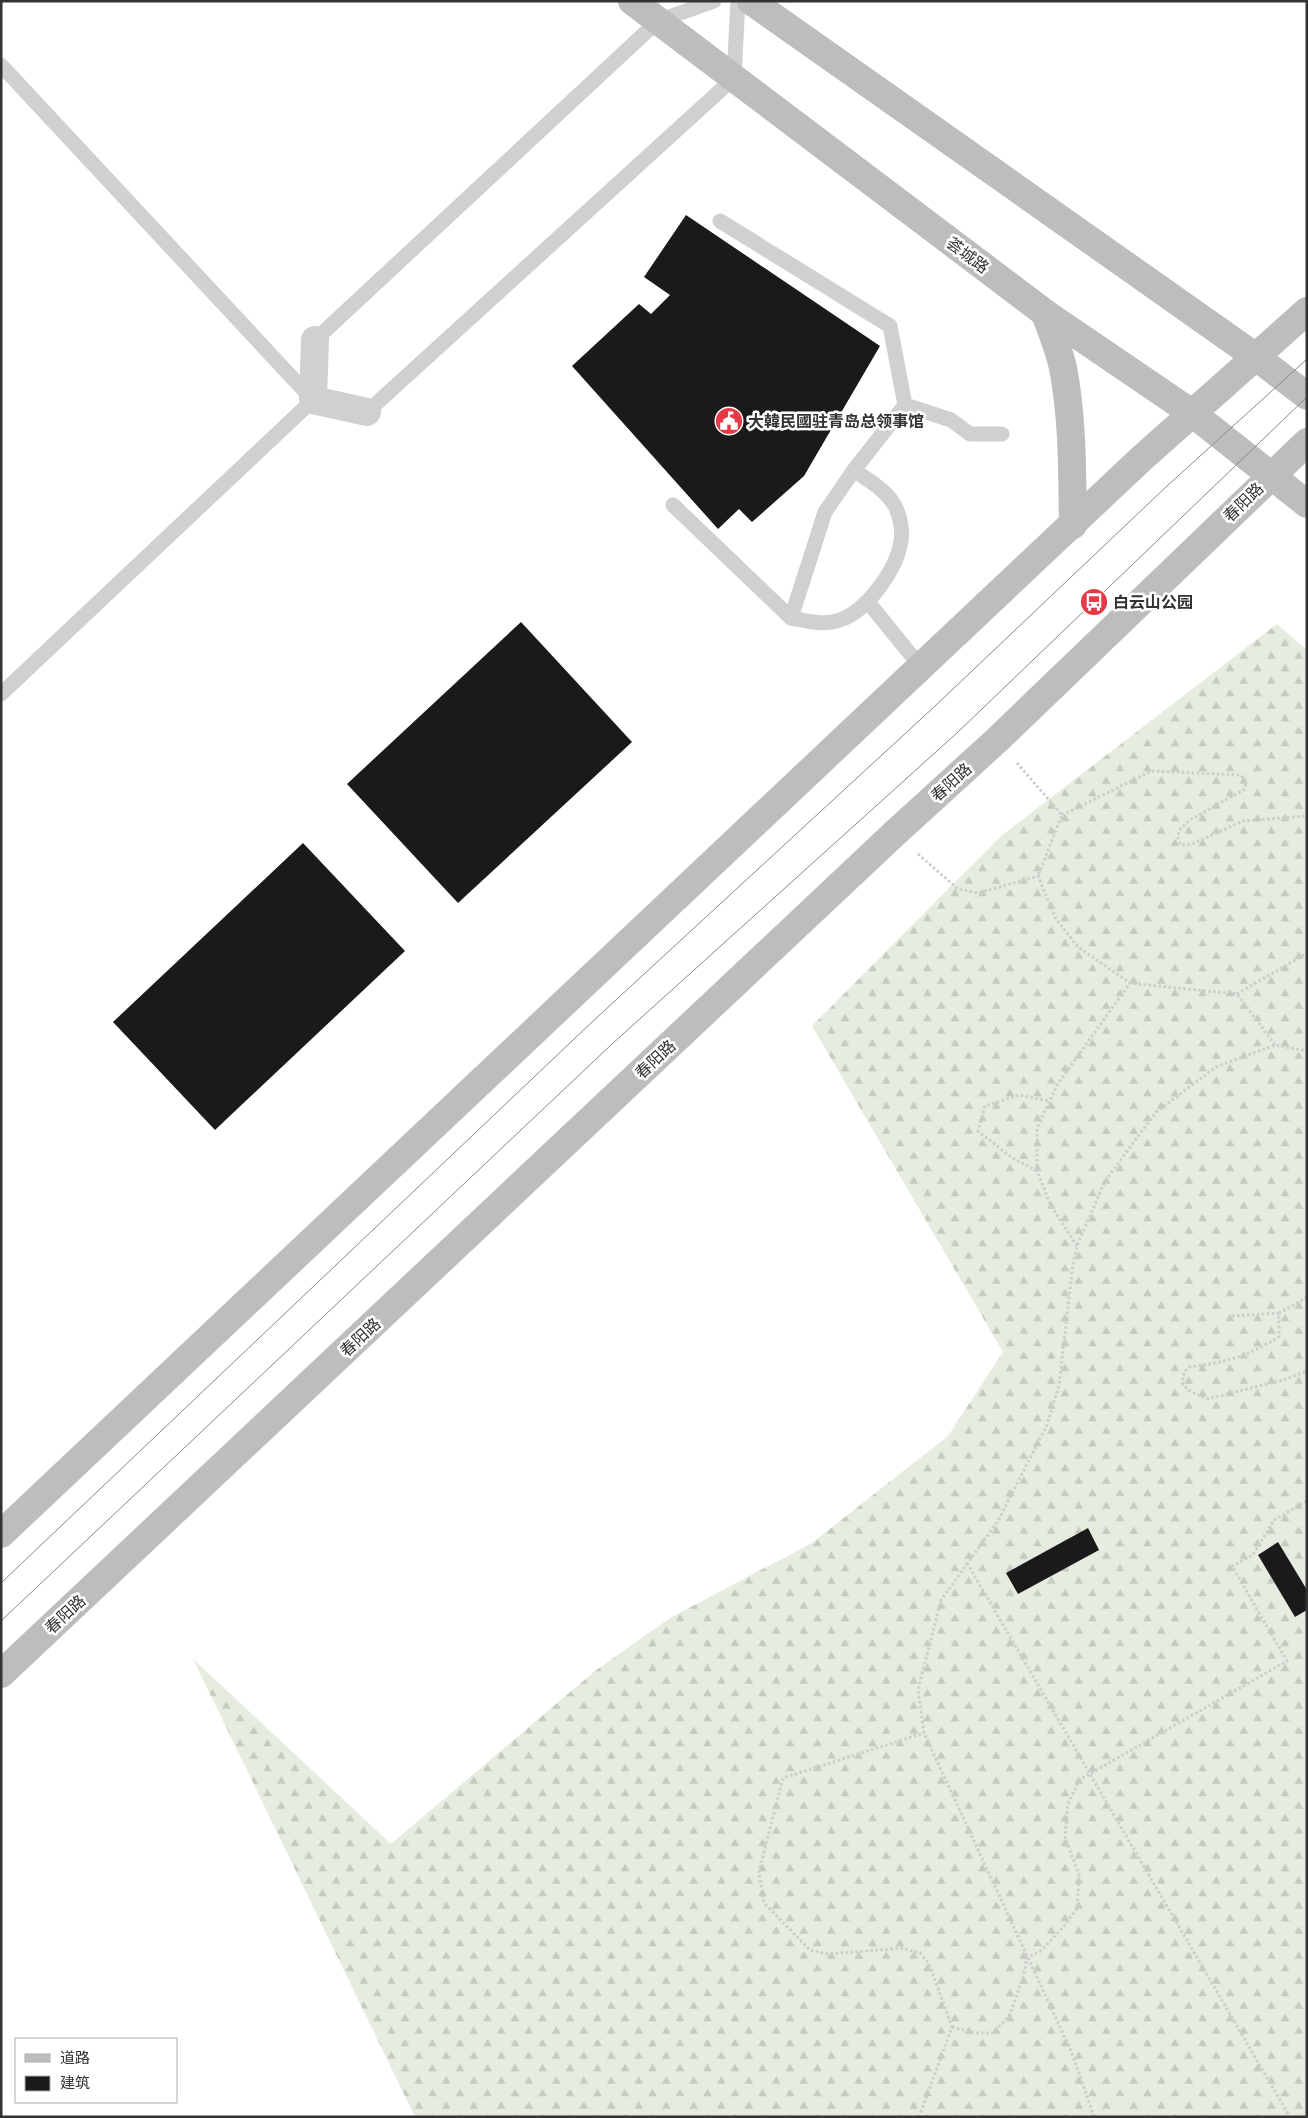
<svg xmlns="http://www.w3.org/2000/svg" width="1308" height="2118" viewBox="0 0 1308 2118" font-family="Inter,'Noto Sans SC',sans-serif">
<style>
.forest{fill:url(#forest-firs)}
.building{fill:#1a1a1a}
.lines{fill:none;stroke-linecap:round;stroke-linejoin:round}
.path{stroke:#cdcdcd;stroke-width:3;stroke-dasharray:2.5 2.5;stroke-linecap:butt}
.lane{stroke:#d0d0d0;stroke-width:15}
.street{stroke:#d0d0d0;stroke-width:28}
.secondary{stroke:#bdbdbd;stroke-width:28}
.tram{stroke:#888;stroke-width:1}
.labels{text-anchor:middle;stroke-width:5;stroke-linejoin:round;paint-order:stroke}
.street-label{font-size:16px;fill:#333;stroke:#fff}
.poi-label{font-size:16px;font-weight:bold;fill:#333;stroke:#fff;text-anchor:start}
</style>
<defs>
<pattern id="forest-firs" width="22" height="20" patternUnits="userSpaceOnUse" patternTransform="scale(1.25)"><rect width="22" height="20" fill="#e6ecdf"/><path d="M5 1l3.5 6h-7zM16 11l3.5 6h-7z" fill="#c6cbc0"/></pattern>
</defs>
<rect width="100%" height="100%" fill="#fff"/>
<!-- forest -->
<path class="forest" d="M1277 624 1307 650V2117H415L193 1659 391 1844 595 1671 670 1618 812 1543 948 1436 1003 1352 812 1026 1001 836Z"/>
<!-- building -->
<g class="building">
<path d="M686 215 880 346 804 476 752 522 739 509 718 529 572 366 639 304 651 314 670 295 644 277Z"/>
<path d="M521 622 632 742 458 903 347 784Z"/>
<path d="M303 843 405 951 215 1130 113 1022Z"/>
<path d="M1088 1528 1099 1550 1018 1594 1006 1573Z"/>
<path d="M1278 1542 1307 1590V1610L1295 1617 1258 1555Z"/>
</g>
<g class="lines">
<!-- path -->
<g class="path">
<path d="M1017 763 1062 815 1038 876"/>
<path d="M1062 815 1152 771 1241 775 1246 782 1245 789 1190 820 1179 830 1178 839 1181 845 1192 844 1243 821 1307 816"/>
<path d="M918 854 958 889 978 893 1038 876 1056 919 1078 947 1130 983 1237 994 1275 1045"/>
<path d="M1237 994 1307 953"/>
<path d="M1037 1171 1011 1157 978 1131 985 1106 1019 1095 1049 1101"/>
<path d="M1077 1246 1051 1206 1037 1171V1128L1057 1085 1130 983"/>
<path d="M1307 1297 1279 1313V1337C1245 1357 1228 1362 1189 1367L1184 1372 1182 1383 1188 1390 1207 1399 1283 1380 1307 1371"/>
<path d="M1232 1316 1279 1313"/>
<path d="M967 1563 1290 2117"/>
<path d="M952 2027 974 2033H993L1009 2016 1022 1981 1027 1958 1042 1950 1064 1926 1077 1909 1079 1875 1065 1837 1068 1804 1079 1780 1287 1661 1232 1566 1253 1555 1274 1520 1307 1501"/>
<path d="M919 2117 952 2027 929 1964 920 1953 902 1948 828 1954 810 1950 764 1903 759 1872 783 1778 924 1733"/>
<path d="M1094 2117 1072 2053 924 1733 918 1690 941 1600 998 1521 1047 1425 1059 1385 1073 1263 1077 1246 1105 1181 1156 1112 1216 1067 1275 1045 1307 1051"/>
</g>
<!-- lane -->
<g class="lane">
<path d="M1 65 313 400 1 694"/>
<path d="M315 340 658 21 714 1"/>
<path d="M905 405 951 420 970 434H1002"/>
<path d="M367 412 734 78 738 1"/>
<path d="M673 505 791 618 825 512 854 470 905 405 890 326 720 221"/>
<path d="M868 602 920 666"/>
<path d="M791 618C808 621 823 626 840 620 867 611 897 569 901 541 903 530 900 518 896 508 888 491 868 480 854 470"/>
</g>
<!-- street -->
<path class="street" d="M315 340 313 400 367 412"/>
<!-- secondary -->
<g class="secondary">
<path d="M632 1 1045 313 1192 413 1307 504"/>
<path d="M751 1 1256 357 1307 396"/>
<path d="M1045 313C1051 331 1059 349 1063 368 1073 420 1072 473 1073 525"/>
<path d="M1 1534 1141 459 1307 311"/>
<path d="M1 1674 895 833 997 740 1307 442"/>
</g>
<!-- tram -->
<g class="tram">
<path d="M1 1583 592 1022 934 707 1167 486 1307 359"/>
<path d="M1 1621 612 1044 958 732 1307 397"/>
</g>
</g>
<!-- icons -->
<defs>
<symbol id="civic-disc" viewBox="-11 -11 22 22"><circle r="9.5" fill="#e63946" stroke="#fff"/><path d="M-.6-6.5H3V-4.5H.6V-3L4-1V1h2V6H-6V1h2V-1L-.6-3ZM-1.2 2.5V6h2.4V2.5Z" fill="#fff"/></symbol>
<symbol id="bus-disc" viewBox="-11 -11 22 22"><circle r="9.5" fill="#e63946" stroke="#fff"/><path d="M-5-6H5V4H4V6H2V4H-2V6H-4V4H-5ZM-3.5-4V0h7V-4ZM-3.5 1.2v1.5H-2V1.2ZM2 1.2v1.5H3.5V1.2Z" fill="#fff"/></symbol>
</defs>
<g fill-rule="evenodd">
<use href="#civic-disc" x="713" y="405" width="32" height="32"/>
<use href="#bus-disc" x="1078" y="586" width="32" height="32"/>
</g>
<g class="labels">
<!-- street labels -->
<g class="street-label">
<text transform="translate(968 255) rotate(37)" y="6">荟城路</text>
<text transform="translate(1243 502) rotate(-44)" y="6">春阳路</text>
<text transform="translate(951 782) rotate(-42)" y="6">春阳路</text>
<text transform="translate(655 1059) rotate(-43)" y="6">春阳路</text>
<text transform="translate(360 1337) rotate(-43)" y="6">春阳路</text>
<text transform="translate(65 1614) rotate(-43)" y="6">春阳路</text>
</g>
<!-- poi labels -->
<g class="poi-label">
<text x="748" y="427">大韓民國驻青岛总领事馆</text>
<text x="1113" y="608">白云山公园</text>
</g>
</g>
<!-- border -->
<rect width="1308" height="2118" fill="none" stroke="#333333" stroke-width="5"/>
<!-- legend -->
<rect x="15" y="2038" width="162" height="65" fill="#ffffff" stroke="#adadad"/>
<rect x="25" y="2054" width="25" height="8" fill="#bdbdbd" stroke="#adadad"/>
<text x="60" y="2063" font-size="15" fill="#333333">道路</text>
<rect x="25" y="2076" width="25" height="15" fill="#1a1a1a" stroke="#adadad"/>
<text x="60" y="2088" font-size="15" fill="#333333">建筑</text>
</svg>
